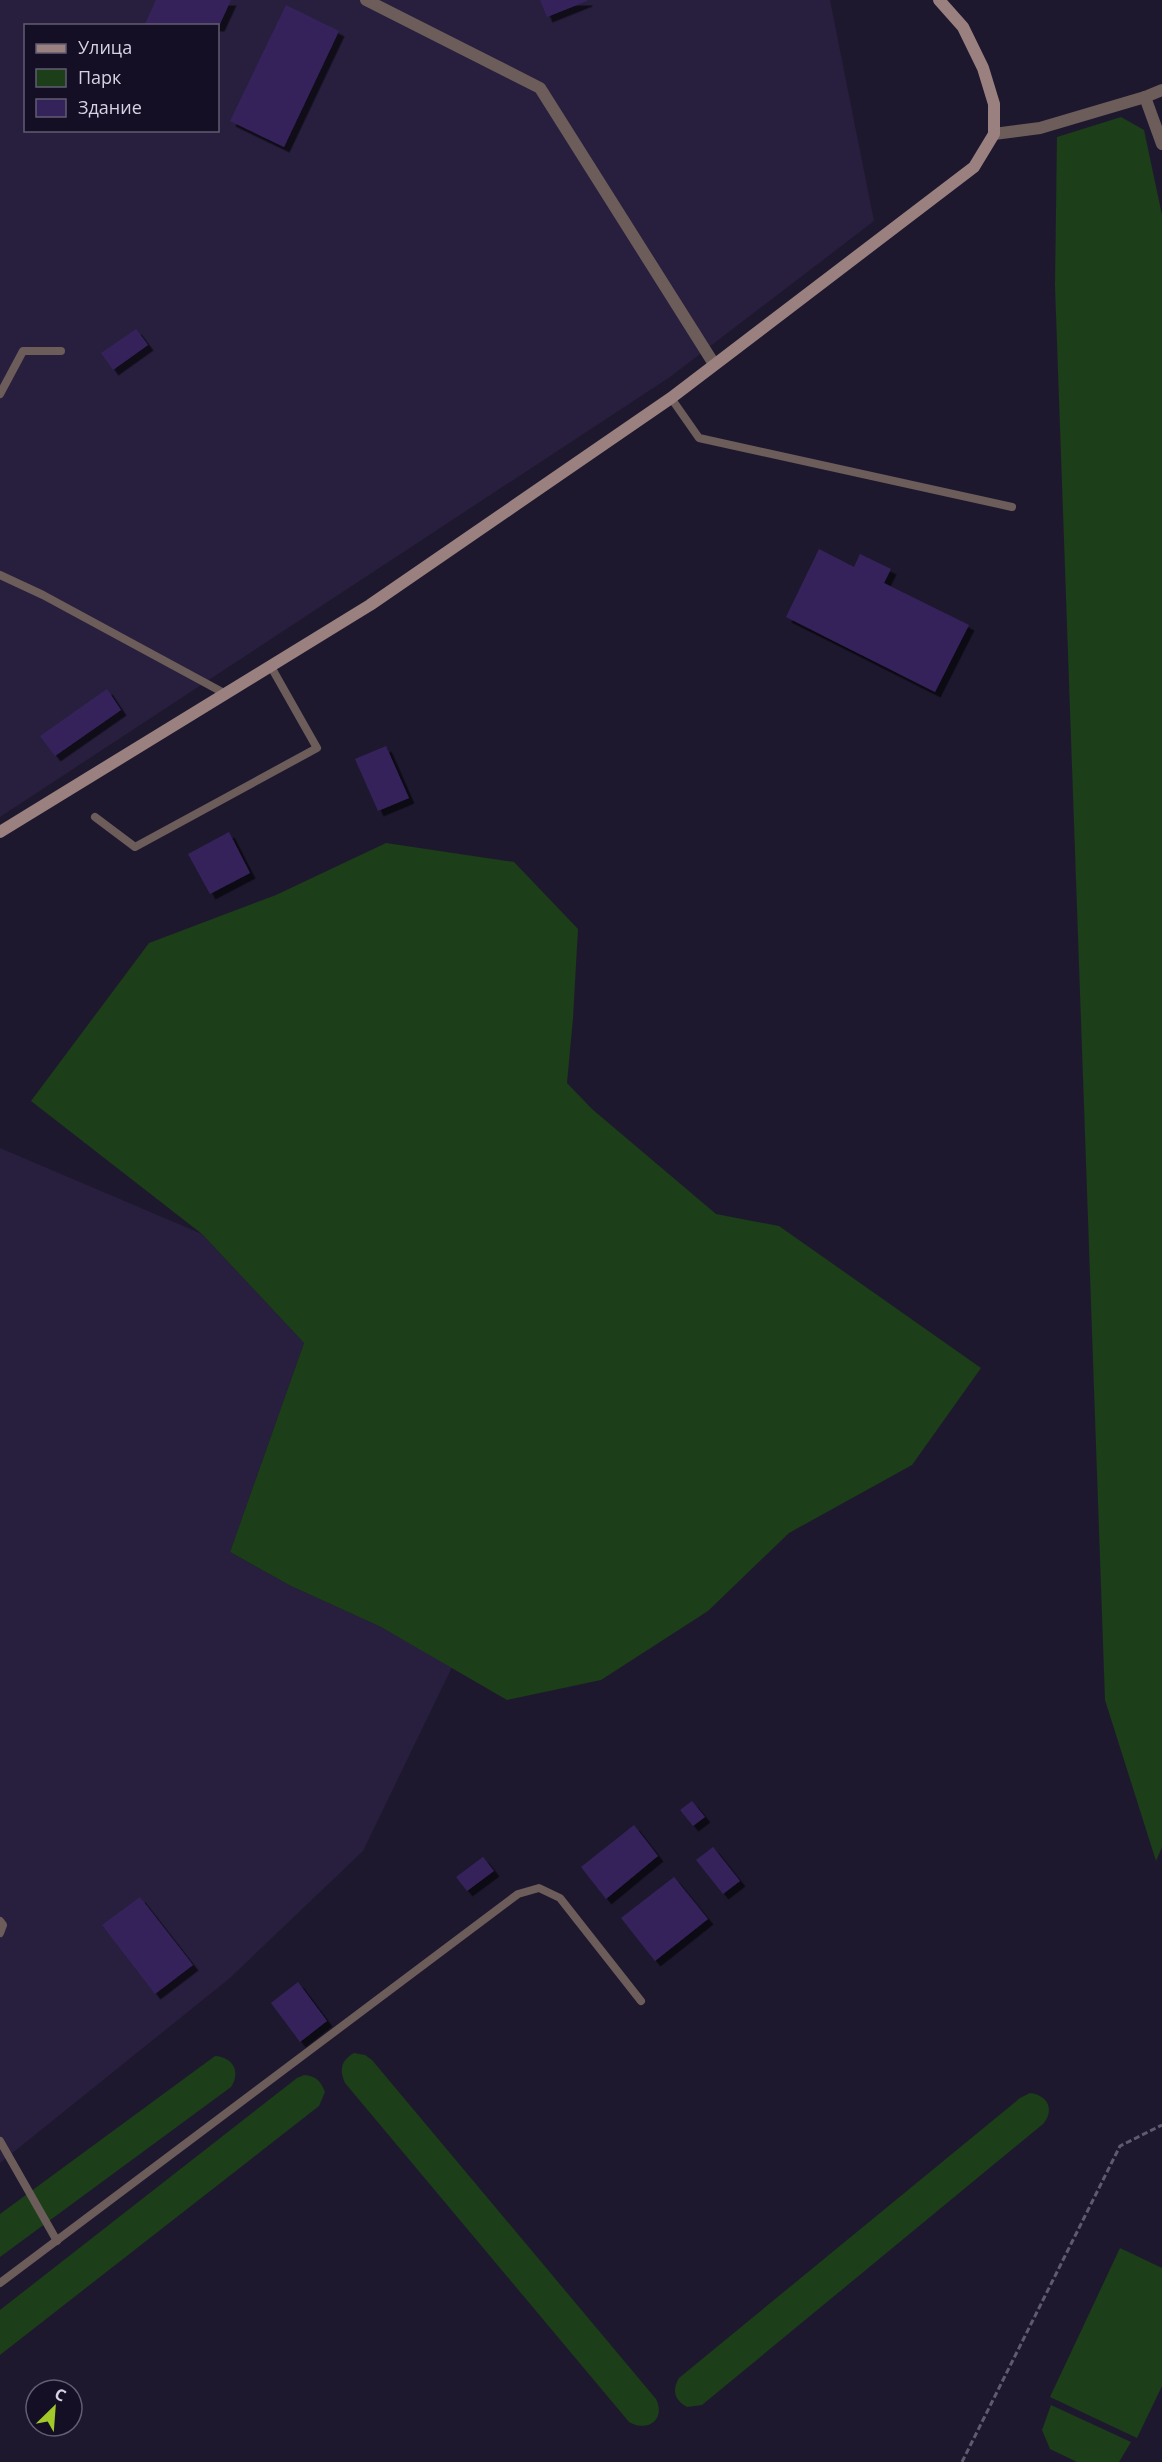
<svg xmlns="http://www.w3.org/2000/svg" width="1162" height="2462" viewBox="0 0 1162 2462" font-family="'Open Sans',sans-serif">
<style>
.built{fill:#271f3d;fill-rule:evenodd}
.green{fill:#1c3e18}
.building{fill:#34235a;filter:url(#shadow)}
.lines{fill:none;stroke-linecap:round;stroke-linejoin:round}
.path{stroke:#5f5a6f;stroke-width:3;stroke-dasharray:6 3;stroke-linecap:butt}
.lane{stroke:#6c5d5b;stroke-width:8}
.street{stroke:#6c5d5b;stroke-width:12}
.secondary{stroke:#9a817f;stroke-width:12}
</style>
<defs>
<filter id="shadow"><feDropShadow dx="5.5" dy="5.5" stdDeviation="0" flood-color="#0009"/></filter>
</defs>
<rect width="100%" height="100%" fill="#1e182f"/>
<!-- built -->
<g class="built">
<path d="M0 0H830L874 221 670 377 0 817ZM26 26H218V130H26Z"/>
<path d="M0 1148 202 1234 304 1343 230 1552 291 1586 381 1627 452 1667 363 1851 230 1978 0 2163Z"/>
</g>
<!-- green -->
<g class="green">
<path d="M1121 117 1144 130 1162 215V1847L1156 1861 1105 1700 1055 286 1057 137Z"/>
<path d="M386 843 514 862 578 929 573 1018 567 1083 592 1109 716 1214 779 1226 981 1368 912 1465 789 1533 708 1611 601 1680 507 1700 381 1627 291 1586 230 1552 304 1343 202 1234 31 1101 149 943 276 895Z"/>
<path d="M354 2053 365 2055 372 2060 656 2399C666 2419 648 2433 629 2422L345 2083C339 2070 341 2060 354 2053Z"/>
<path d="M215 2056C233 2057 241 2072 231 2087L0 2257V2214Z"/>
<path d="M304 2075C316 2076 320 2080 325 2092L319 2106 0 2355V2310L297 2078Z"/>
<path d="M1030 2093C1048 2095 1055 2110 1043 2124L702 2405 687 2407C674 2400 672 2390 679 2378L1020 2098Z"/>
<path d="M1120 2248 1162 2268V2386L1137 2438 1050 2397Z"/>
<path d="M1051 2405 1131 2442 1119 2462H1077L1050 2449 1042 2430Z"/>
</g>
<!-- building -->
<g class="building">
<path d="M156 0H231L219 26H144Z"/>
<path d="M540 0H587V1L547 17Z"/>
<path d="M286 5 339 31 284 147 230 121Z"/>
<path d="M136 329 148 345 113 370 101 353Z"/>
<path d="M819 549 854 567 860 554 891 569 884 583 969 625 935 692 786 617Z"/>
<path d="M107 689 121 710 55 756 40 736Z"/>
<path d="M386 746 409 798 378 811 355 759Z"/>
<path d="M229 832 250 873 210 894 188 854Z"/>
<path d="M692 1801 705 1817 693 1826 680 1810Z"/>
<path d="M634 1825 658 1856 606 1899 581 1867Z"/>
<path d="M713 1847 740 1881 723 1894 696 1860Z"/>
<path d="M483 1857 494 1871 467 1891 456 1877Z"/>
<path d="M674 1877 708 1919 655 1961 621 1918Z"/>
<path d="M140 1897 193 1965 155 1994 102 1925Z"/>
<path d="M298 1982 327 2021 300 2042 271 2003Z"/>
</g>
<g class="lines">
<!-- path -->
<path class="path" d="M962 2462 1120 2146 1162 2125"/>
<!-- lane -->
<g class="lane">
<path d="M0 394 23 351H61"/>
<path d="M671 398 699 438 1012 507"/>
<path d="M0 575 43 595 224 693"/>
<path d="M95 817 135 847 317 748 270 665"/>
<path d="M0 1921 3 1925 0 1933"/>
<path d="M0 2141 57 2241"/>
<path d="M0 2283 518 1894 539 1888 560 1898 641 2001"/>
</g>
<!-- street -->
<g class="street">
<path d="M366 0 540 88 714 364"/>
<path d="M1145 97 1162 144"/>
<path d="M994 134 1040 128 1145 97 1162 90"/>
</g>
<!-- secondary -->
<path class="secondary" d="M0 832 370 605 671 398 974 167 994 134V104L983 68 963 27 939 0"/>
</g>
<!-- legend -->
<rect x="24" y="24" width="195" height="108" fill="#150f25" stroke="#625d71" stroke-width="1.5"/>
<rect x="36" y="44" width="30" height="9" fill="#9a817f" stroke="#625d71" stroke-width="1.5"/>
<text x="78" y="54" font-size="18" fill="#d5d2e2">Улица</text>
<rect x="36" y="69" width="30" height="18" fill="#1c3e18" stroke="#625d71" stroke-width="1.5"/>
<text x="78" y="84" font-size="18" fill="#d5d2e2">Парк</text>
<rect x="36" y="99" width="30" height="18" fill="#34235a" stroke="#625d71" stroke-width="1.5"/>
<text x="78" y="114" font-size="18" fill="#d5d2e2">Здание</text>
<!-- north arrow -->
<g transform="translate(54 2408) rotate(25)"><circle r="28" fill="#150f25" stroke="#625d71" stroke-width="1.5"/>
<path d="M0-4.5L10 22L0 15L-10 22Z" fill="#a2c929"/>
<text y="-9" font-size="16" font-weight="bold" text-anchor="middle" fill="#d5d2e2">С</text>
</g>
</svg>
